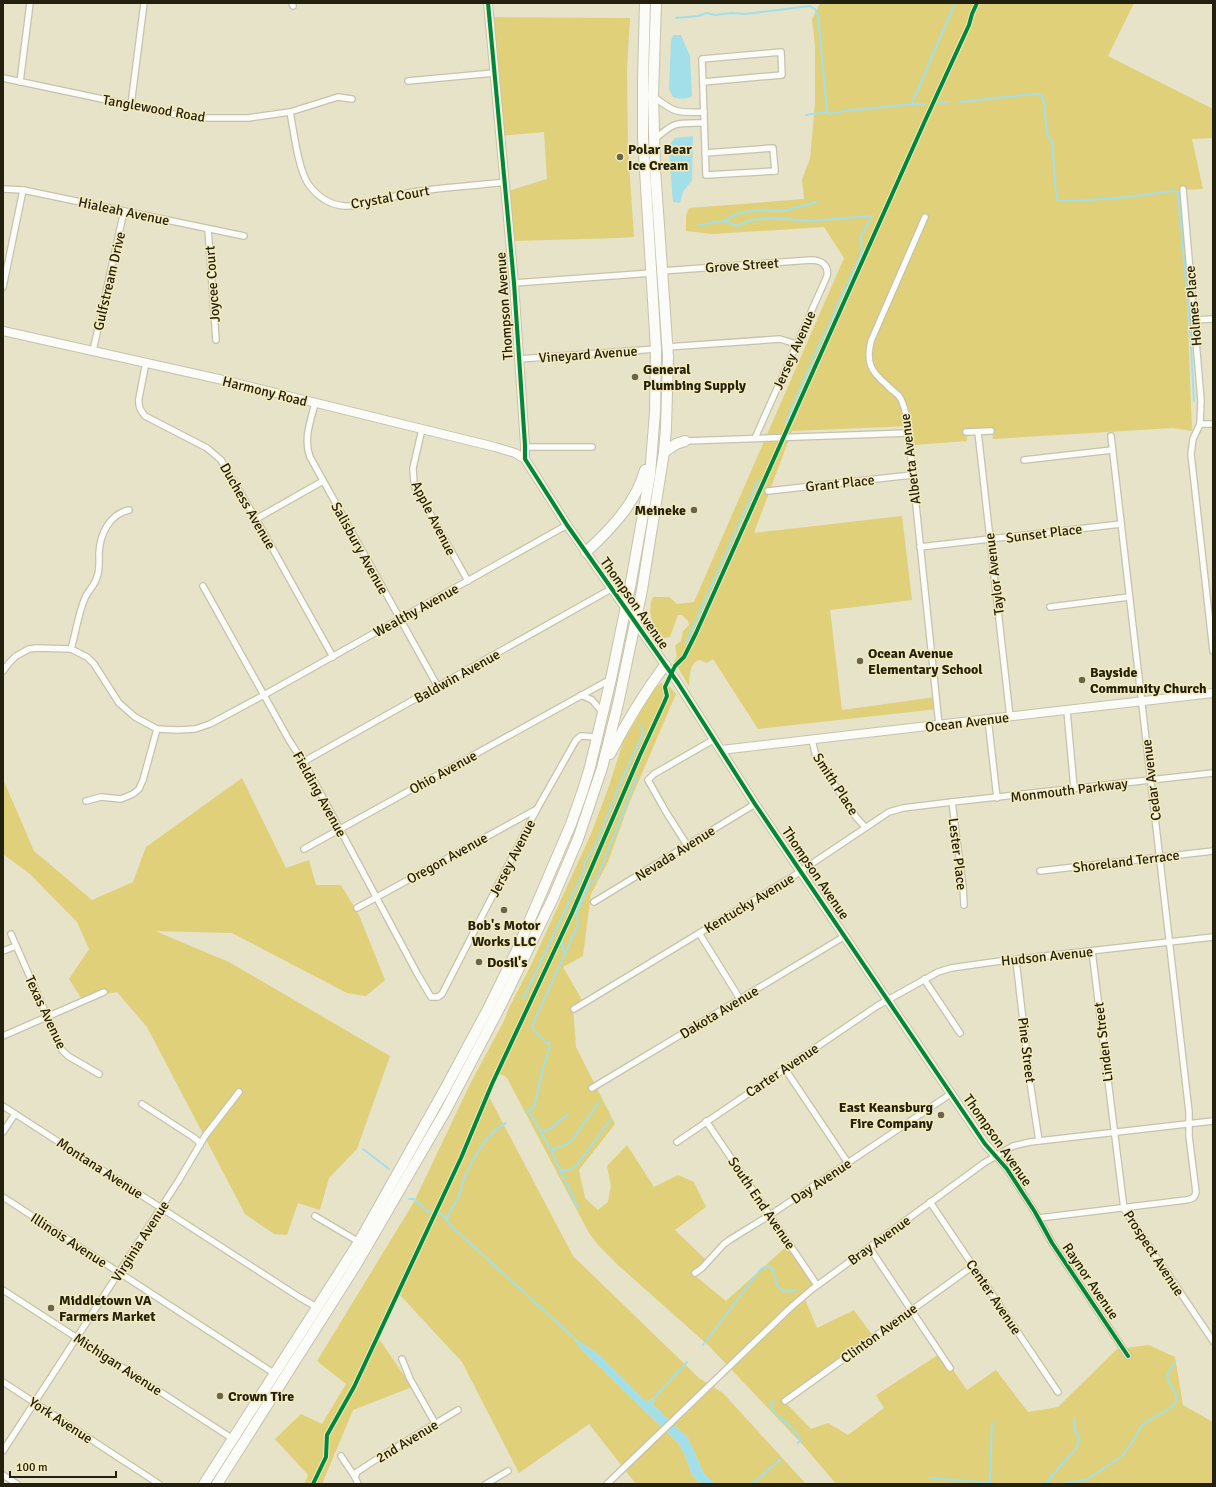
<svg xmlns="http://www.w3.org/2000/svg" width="1216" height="1487" viewBox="0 0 1216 1487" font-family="Signika,sans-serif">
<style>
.green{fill:#dfd079}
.water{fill:#a2dfe8}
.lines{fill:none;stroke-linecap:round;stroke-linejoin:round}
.stream{stroke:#a2dfe8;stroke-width:2}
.street-casing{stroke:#c5c2ae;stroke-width:8}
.secondary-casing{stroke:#c5c2ae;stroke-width:10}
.highway-casing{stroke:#c5c2ae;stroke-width:12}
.street{stroke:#fbfbf7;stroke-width:5.5}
.secondary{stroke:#fbfbf7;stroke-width:8}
.highway{stroke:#fbfbf7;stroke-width:10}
.cycleway-casing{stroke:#f4ebbc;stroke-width:6}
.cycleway{stroke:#00873e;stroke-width:4}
.poi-dot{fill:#68644f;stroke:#f4ebbc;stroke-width:1.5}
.labels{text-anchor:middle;stroke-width:3;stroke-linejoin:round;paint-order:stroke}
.street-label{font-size:14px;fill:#23200e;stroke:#f4ebbc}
.poi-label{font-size:14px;font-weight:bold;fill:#23200e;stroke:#f4ebbc;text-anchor:start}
</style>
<rect width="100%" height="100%" fill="#e7e3c9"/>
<!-- green -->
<g class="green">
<path d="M820 3H1134L1108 56 1213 109V138L1192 139 1203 189 1183 190 1192 431 1173 428 993 439 992 428 966 429 967 441 914 445 912 426 792 431 754 533 902 516 912 600 830 610 842 710 936 697 938 709 758 729 713 659 707 663 700 660C689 662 690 676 689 686L674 661 677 657 675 646 681 641 683 631 689 625 688 621 682 615H678L670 637 664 638C653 628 646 610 653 597H669L677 604 694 602 844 258 824 227 712 234 686 231V215L689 208 804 199 802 179 810 159 815 103V45L812 19Z"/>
<path d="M489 17 630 18 627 69 628 150 634 237 618 238 513 241 508 191 547 179 544 132 499 136Z"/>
<path d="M662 683 670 687 676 694 628 806 608 862 591 894 583 956 563 967 582 1000 573 1006 576 1047 615 1124 579 1170 585 1198 598 1210 608 1202 611 1186 607 1166 627 1145 654 1187 678 1175 694 1182 706 1207 675 1230 706 1260 693 1274 726 1301 789 1244 818 1286 804 1297 817 1328 854 1310 875 1339 786 1403 811 1429 828 1423 848 1435 884 1408 876 1395 941 1353 967 1390 996 1370 1028 1412 1058 1407 1117 1349 1149 1345 1175 1357 1183 1405 1213 1422V1484H836L804 1446 709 1346 618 1265 599 1246 589 1233 507 1078C496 1068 487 1082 487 1093L573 1256 699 1378 723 1393 806 1484H715L704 1474 688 1438 652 1404 655 1397 646 1402 598 1354 573 1337 581 1349 678 1443 685 1455 692 1475 701 1484H636L589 1424 519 1473 462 1362 399 1294 379 1339 412 1387 353 1410 322 1484H304L308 1475 275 1439 301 1414 322 1424 346 1384 317 1361 414 1202 472 1080 504 1021 509 1008 531 965 591 834 608 789 623 742 655 687Z"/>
<path d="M242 778 286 868 309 860 316 885H341L359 915 385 980 366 996 347 993 232 933 155 931 229 962 390 1056 357 1149 329 1178 320 1210 298 1203 287 1235 274 1234 245 1214 147 1027 117 992 81 998 69 979 89 949 77 922 30 874 3 854V779L34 851 92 900 133 882 146 847Z"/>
</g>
<!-- water -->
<g class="water">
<path d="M673 35H681L690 56 692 96C687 100 679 99 673 97L669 89 671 41Z"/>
<path d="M693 136 692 180 683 192 680 203 673 202 669 151 671 143 675 138Z"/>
<path d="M572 1336 598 1354 646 1402 655 1397 652 1404 688 1438 704 1474 715 1484H701L692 1475 685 1455 678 1443 581 1349Z"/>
</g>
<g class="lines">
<!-- stream -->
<g class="stream">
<path d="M676 18 698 16 707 13 715 15 732 13 745 14 810 6 815 9 818 15 827 112 830 114 844 111 913 104"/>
<path d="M959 102 1035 94 1041 95 1044 101 1047 134 1052 142 1056 194 1058 201H1075L1128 197 1172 191 1178 192 1190 328 1194 401"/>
<path d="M938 103 948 102"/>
<path d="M925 104H913L912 103 955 3"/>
<path d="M806 115 827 112"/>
<path d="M725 220 739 213 757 210 783 211 817 202"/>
<path d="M698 225 725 221 737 226 751 220 773 218 811 221 871 216V218L861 236 862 252 840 300 837 304 833 317 819 345 786 422"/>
<path d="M686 643 758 481"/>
<path d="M562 942 564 954"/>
<path d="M523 999 584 871 585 862 596 845 619 786 642 736 643 730 639 725"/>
<path d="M529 1111 551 1150 578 1208"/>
<path d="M526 1113 534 1106 536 1099 544 1065 550 1046 549 1043H546C542 1037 533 1032 532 1026L578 925 577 912 590 883 594 881 598 876 637 777"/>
<path d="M541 1132C557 1128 555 1122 568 1114"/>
<path d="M363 1149 389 1169"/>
<path d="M551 1150 565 1145 572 1140 599 1102"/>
<path d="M560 1170H569L576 1166 611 1119"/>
<path d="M409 1199H414C418 1202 421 1207 426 1210 439 1217 439 1207 450 1225L572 1336"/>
<path d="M447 1219C449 1211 453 1207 457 1200 460 1194 461 1186 464 1179 472 1160 487 1132 506 1123"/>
<path d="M703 1345 760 1270C765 1266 768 1265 773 1269 775 1283 778 1296 796 1290"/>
<path d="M655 1397 687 1362"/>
<path d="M774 1401 771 1403 772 1409 776 1414 793 1429 800 1439V1441L798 1443"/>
<path d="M930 1478 990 1483"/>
<path d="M1047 1482 1061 1465 1077 1448 1079 1437 1075 1430 1074 1419"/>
<path d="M752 1484 781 1459"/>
<path d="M990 1484 992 1423"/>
<path d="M1044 1484 1047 1482 1050 1484"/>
<path d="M1064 1484 1088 1479 1121 1457 1133 1441 1143 1424 1173 1406 1176 1401V1394L1169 1382 1167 1375 1174 1363"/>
</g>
<defs>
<g id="street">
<path d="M292 3 293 6"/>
<path d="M3 78 173 114 203 118H248L290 112 338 97 352 99"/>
<path d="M408 81 494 73"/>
<path d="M20 82 30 3"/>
<path d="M703 82 782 75 781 52 702 59 706 175 775 171 773 148 705 153"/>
<path d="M653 96C674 113 677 113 704 112"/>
<path d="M131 105 144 3"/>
<path d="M290 112C294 132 298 170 309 185 318 197 331 205 345 206 366 207 393 195 414 192 444 187 474 186 505 182"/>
<path d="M654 140C675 121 676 123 704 123"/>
<path d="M3 189 23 190 244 236"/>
<path d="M1183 189 1201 400 1200 424 1193 439 1191 454 1213 651"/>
<path d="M925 217 871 341C866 362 870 371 887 385 890 389 895 392 899 396 904 403 905 411 907 419L939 725"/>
<path d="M208 229 216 340"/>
<path d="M662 271 811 260C821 260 829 265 827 276L755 438"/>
<path d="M514 283 652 273"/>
<path d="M3 287 23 190"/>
<path d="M1194 320 1213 319"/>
<path d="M667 347 780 339 796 344"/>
<path d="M93 351 124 211"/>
<path d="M519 359 656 349"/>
<path d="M146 362 139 398C138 406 140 410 145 416L207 448 221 460 256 519 333 657"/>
<path d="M315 403C311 420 303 439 310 457L438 687"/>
<path d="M1200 424H1213"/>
<path d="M422 429 413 468 414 485 468 581"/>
<path d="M966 432 991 431"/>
<path d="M978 432 1010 717"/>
<path d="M685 441 908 433"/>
<path d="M525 447H592"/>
<path d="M1024 460 1112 450"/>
<path d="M768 491 912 475"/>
<path d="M256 519 323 481"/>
<path d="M920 547 1121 524"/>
<path d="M203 586 289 740 307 768 418 975 431 997H438L442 994 537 809 576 740 581 736 597 737"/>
<path d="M1050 607 1129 597"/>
<path d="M71 649C76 632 78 614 85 598 88 591 95 585 97 577 100 569 99 561 99 553 100 535 109 514 129 510"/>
<path d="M3 671 9 663 16 656 29 649 36 648 71 649 87 657 94 664 119 703 135 717 157 729 178 730 195 729 210 724 264 695 567 525"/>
<path d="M581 695 592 700 603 713"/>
<path d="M1067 711 1074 788"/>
<path d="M988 719 997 798"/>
<path d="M812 740 816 757 856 817 865 827"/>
<path d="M303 762 611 589"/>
<path d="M86 801 101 797 121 799 133 794 139 789 143 780 157 729"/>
<path d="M952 802 963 887 964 905"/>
<path d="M687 845 666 812 648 780 654 774 713 740"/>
<path d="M304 849 611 679"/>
<path d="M1040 871 1213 851"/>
<path d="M594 902 755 804"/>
<path d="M357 908 537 809"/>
<path d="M699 933 740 999"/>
<path d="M11 934 62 1050 68 1056 99 1074"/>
<path d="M3 951 16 946"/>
<path d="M1092 951 1124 1209 1213 1341"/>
<path d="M1016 960 1030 1082 1039 1141"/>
<path d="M924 979 960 1033"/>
<path d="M574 1009 792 877 889 812 903 808 952 802 1213 773"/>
<path d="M3 1036 104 992"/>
<path d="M785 1069 848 1163"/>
<path d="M592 1088 845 936"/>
<path d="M142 1104 193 1137 198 1141 200 1145"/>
<path d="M3 1106 299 1297 318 1308"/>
<path d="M706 1121 817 1285"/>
<path d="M3 1132 15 1114"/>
<path d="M677 1142 877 1006 938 972 951 968 993 962 1213 937"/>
<path d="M996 1156 1007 1169 1035 1212 1052 1243 1128 1356"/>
<path d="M3 1197 275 1374"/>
<path d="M930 1202 1058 1392"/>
<path d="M315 1216 359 1242"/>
<path d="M1039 1218 1186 1200C1192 1199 1195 1198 1196 1192L1189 1136V1112L1111 436"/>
<path d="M869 1247 950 1368"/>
<path d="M695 1273 702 1268 724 1244 731 1239 770 1215 952 1093"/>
<path d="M3 1290 233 1439"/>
<path d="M402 1359 410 1379 435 1423"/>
<path d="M3 1382 159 1484"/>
<path d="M785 1401 973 1266"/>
<path d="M3 1451 179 1180 205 1136 239 1092"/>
<path d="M341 1456 355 1477"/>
<path d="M3 1475 17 1484"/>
<path d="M358 1484 355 1477 357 1472 380 1457 458 1410"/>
<path d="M486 1484 508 1471"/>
<path d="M607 1484 789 1309 811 1290 984 1163 1013 1146 1030 1142 1213 1121"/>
</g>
<g id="secondary">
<path d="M488 3 514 283 525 445V459L567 525 678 683 755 804 985 1144 996 1156"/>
<path d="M3 331 223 380 495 447 515 453 525 459"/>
<path d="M721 750 1213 693"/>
</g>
<g id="highway">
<path d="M664 452 676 444 685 441"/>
<path d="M586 552C611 529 636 503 645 470"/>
<path d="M610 754C626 723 644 693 665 665"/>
<path d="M204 1484 359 1242 445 1089 489 1007 517 950 571 824 583 790 590 767 611 679 631 582 650 475 655 412 656 349 643 138V79L645 3"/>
<path d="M217 1484 356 1265 446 1110 502 1003 553 898 578 839 602 768 618 704 642 590 664 452 666 428 668 356 655 168 653 95 656 3"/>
</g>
</defs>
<!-- street casing -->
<use href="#street" class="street-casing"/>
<!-- secondary casing -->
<use href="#secondary" class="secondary-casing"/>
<!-- highway casing -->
<use href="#highway" class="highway-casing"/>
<!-- street -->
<use href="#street" class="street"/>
<!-- secondary -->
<use href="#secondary" class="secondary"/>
<!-- highway -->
<use href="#highway" class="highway"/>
<defs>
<g id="cycleway">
<path d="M488 3 514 283 525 445V459L567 525 678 683 755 804 985 1144 1007 1169 1035 1212 1052 1243 1128 1356"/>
<path d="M313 1484 326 1457 327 1435 354 1387 461 1158 492 1084 572 913 640 755 664 703 667 696 665 687 675 666 684 657 696 633 924 123 969 25 972 14 977 3"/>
</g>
</defs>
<!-- cycleway casing -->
<use href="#cycleway" class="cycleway-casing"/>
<!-- cycleway -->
<use href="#cycleway" class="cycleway"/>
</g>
<!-- markers -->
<g class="poi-dot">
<circle cx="620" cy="157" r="4"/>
<circle cx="635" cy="377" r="4"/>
<circle cx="694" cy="510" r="4"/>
<circle cx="860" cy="661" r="4"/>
<circle cx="1082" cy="680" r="4"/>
<circle cx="504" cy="910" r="4"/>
<circle cx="479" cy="962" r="4"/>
<circle cx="941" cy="1115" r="4"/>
<circle cx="51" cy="1308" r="4"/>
<circle cx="220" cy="1396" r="4"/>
</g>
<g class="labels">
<!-- street labels -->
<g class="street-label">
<text transform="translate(154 108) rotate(10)" y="5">Tanglewood Road</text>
<text transform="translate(390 197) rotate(-10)" y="5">Crystal Court</text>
<text transform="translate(124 211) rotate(12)" y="5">Hialeah Avenue</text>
<text transform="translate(742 265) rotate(-4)" y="5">Grove Street</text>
<text transform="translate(109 281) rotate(-77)" y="5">Gulfstream Drive</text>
<text transform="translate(212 284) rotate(-94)" y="5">Joycee Court</text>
<text transform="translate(504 306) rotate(-94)" y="5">Thompson Avenue</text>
<text transform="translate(1193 306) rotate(-95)" y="5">Holmes Place</text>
<text transform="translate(794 350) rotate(-66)" y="5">Jersey Avenue</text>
<text transform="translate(588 354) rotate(-4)" y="5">Vineyard Avenue</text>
<text transform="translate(265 391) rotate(14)" y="5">Harmony Road</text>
<text transform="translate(910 459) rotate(-97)" y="5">Alberta Avenue</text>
<text transform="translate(840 483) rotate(-6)" y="5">Grant Place</text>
<text transform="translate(248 506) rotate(60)" y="5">Duchess Avenue</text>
<text transform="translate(434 518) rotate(63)" y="5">Apple Avenue</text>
<text transform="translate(1044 533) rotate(-7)" y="5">Sunset Place</text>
<text transform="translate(360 548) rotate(61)" y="5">Salisbury Avenue</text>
<text transform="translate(994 574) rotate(-97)" y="5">Taylor Avenue</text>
<text transform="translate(635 603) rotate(55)" y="5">Thompson Avenue</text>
<text transform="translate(416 610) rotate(-29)" y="5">Wealthy Avenue</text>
<text transform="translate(457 676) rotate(-29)" y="5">Baldwin Avenue</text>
<text transform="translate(967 722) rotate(-7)" y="5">Ocean Avenue</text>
<text transform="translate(443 772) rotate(-29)" y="5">Ohio Avenue</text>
<text transform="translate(1151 780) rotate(-97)" y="5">Cedar Avenue</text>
<text transform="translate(836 784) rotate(57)" y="5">Smith Place</text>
<text transform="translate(1069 790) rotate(-7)" y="5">Monmouth Parkway</text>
<text transform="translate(320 794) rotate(61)" y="5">Fielding Avenue</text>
<text transform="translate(675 853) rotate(-32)" y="5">Nevada Avenue</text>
<text transform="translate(958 854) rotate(83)" y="5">Lester Place</text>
<text transform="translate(447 858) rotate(-29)" y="5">Oregon Avenue</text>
<text transform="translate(512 858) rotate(-63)" y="5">Jersey Avenue</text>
<text transform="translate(1126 861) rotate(-7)" y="5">Shoreland Terrace</text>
<text transform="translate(816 873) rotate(56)" y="5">Thompson Avenue</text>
<text transform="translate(749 903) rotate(-31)" y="5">Kentucky Avenue</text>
<text transform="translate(1047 956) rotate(-6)" y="5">Hudson Avenue</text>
<text transform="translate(46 1012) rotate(65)" y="5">Texas Avenue</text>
<text transform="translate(719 1012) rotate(-31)" y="5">Dakota Avenue</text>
<text transform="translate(1103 1042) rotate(-97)" y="5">Linden Street</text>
<text transform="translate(1027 1050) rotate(83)" y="5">Pine Street</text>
<text transform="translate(782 1070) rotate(-34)" y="5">Carter Avenue</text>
<text transform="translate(998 1140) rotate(55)" y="5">Thompson Avenue</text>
<text transform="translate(100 1168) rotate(33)" y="5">Montana Avenue</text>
<text transform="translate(821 1181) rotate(-34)" y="5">Day Avenue</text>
<text transform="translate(762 1203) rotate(56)" y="5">South End Avenue</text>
<text transform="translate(69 1240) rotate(33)" y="5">Illinois Avenue</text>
<text transform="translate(879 1240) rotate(-36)" y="5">Bray Avenue</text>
<text transform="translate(140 1241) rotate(-57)" y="5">Virginia Avenue</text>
<text transform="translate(1154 1253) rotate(57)" y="5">Prospect Avenue</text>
<text transform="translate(1091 1281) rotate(56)" y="5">Raynor Avenue</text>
<text transform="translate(994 1297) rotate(56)" y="5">Center Avenue</text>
<text transform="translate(879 1333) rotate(-36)" y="5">Clinton Avenue</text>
<text transform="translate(118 1364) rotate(33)" y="5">Michigan Avenue</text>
<text transform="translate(61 1420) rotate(33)" y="5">York Avenue</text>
<text transform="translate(407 1441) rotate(-31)" y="5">2nd Avenue</text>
</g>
<!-- poi labels -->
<g class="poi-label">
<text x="628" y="154">Polar Bear<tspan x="628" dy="16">Ice Cream</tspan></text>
<text x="643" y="374">General<tspan x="643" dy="16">Plumbing Supply</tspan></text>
<text x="686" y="515" text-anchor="end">Meineke</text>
<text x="868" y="658">Ocean Avenue<tspan x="868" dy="16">Elementary School</tspan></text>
<text x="1090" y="677">Bayside<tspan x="1090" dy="16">Community Church</tspan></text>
<text x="504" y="930" text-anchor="middle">Bob's Motor<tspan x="504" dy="16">Works LLC</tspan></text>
<text x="487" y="967">Dosil's</text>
<text x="933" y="1112" text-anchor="end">East Keansburg<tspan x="933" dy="16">Fire Company</tspan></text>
<text x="59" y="1305">Middletown VA<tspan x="59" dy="16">Farmers Market</tspan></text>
<text x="228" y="1401">Crown Tire</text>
</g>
</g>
<!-- border -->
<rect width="1216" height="1487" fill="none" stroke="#23200e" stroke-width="8"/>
<!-- scale -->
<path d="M10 1471v6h106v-6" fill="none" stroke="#23200e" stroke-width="2"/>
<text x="16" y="1471" font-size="12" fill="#23200e" stroke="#f4ebbc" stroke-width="3" paint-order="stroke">100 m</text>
</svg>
